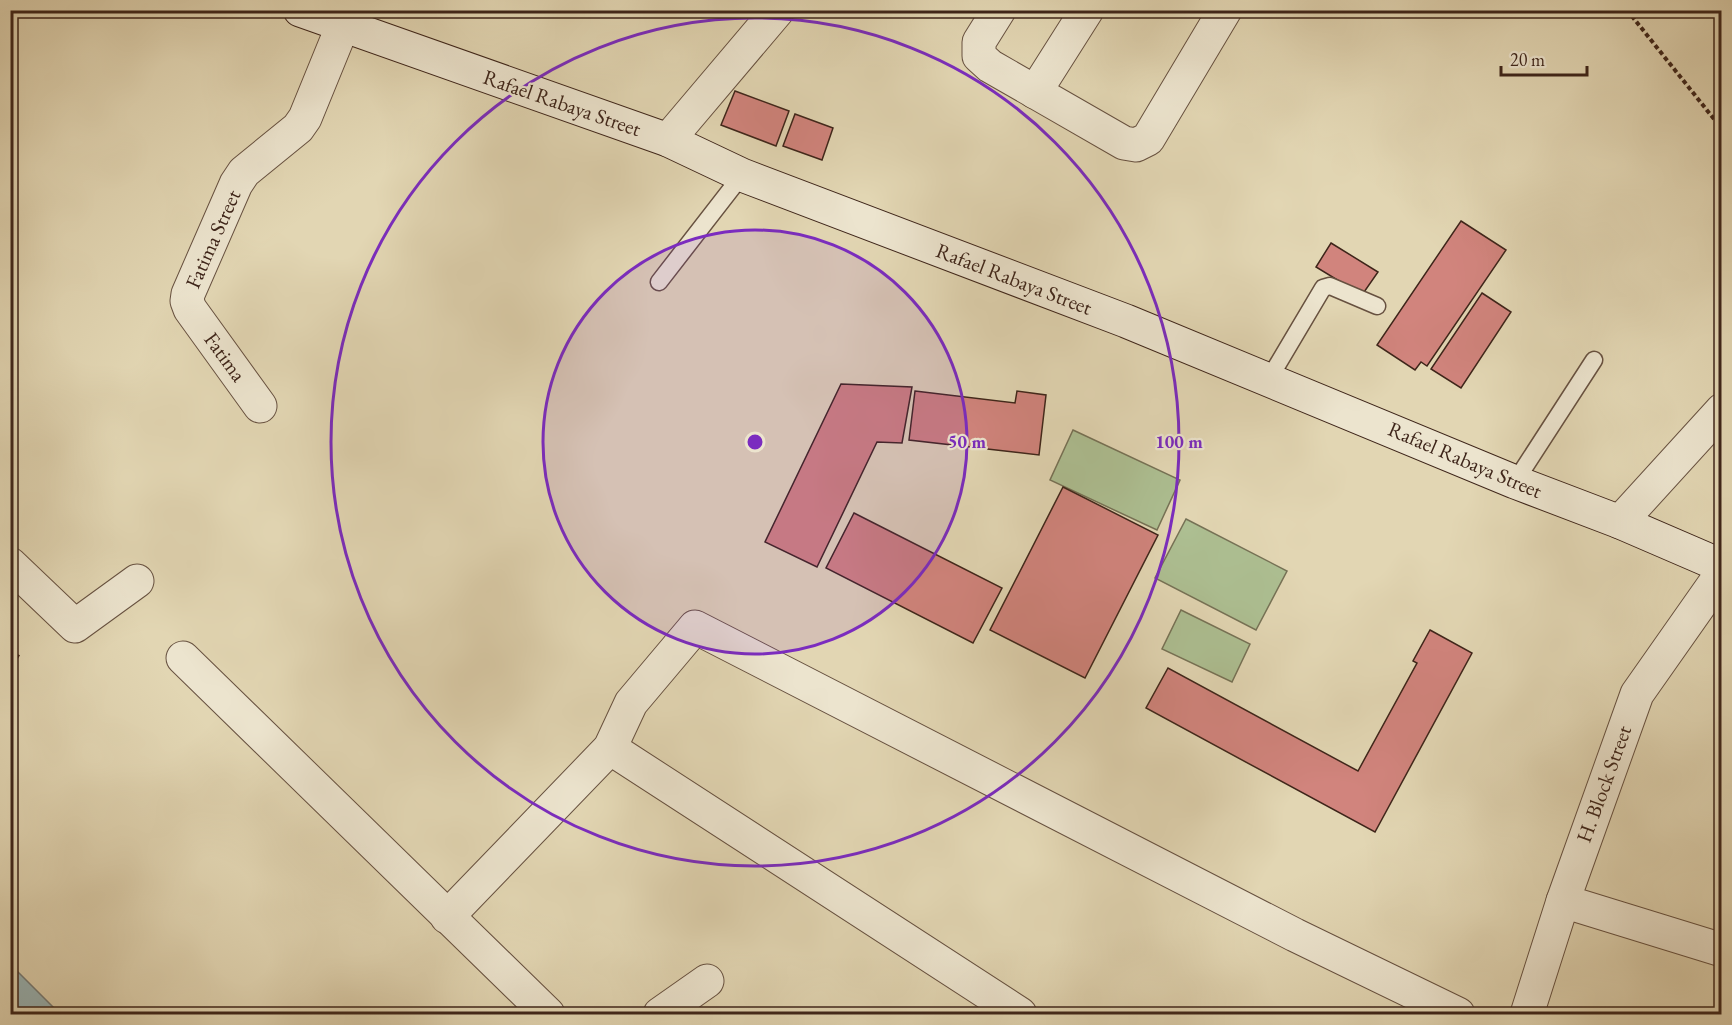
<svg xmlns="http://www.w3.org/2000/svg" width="1732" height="1025" viewBox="0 0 1732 1025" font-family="'EB Garamond',serif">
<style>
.green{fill:#adbf92;stroke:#767256;stroke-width:1.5}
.water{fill:#99b6b8;stroke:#757c79;stroke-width:1.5}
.building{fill:#d1847d;stroke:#3e251a;stroke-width:1.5}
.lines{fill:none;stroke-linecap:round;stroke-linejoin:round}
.lane-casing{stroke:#675140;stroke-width:19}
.street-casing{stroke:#675140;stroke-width:35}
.secondary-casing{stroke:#3e251a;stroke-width:35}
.path{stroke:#3e251a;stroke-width:4;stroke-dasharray:4.5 3;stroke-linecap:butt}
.lane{stroke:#ece4ce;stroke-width:16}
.street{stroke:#ece4ce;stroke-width:33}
.secondary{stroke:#ece4ce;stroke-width:33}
.ring{fill:none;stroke:#7b2cbf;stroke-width:3}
.labels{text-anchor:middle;stroke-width:4.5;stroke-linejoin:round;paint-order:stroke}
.street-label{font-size:21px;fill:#3e251a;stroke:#ece4ce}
.centre{fill:#7b2cbf;stroke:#ece4ce;stroke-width:3}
.ring-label{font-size:18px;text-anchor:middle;font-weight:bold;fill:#7b2cbf;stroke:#ece4ce;stroke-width:4.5;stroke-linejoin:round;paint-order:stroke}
</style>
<rect width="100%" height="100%" fill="#e2d6b3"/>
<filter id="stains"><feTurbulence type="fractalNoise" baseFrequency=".00333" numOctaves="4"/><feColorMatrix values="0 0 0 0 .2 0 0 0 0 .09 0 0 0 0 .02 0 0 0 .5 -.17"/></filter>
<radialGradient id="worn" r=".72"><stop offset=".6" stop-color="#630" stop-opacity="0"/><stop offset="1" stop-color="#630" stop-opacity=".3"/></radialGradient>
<!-- green -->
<g class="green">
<path d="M1073 430 1180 480 1157 530 1050 480Z"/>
<path d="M1186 519 1287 571 1256 630 1155 578Z"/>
<path d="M1181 610 1250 644 1232 682 1162 649Z"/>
</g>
<!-- water -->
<path class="water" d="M13 967 60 1014H11V970Z"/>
<!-- building -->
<g class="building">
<path d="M735 91 789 111 776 146 721 125Z"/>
<path d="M795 114 833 128 822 160 783 146Z"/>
<path d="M1461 221 1506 250 1427 366 1421 362 1415 370 1377 345Z"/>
<path d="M1331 243 1378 272 1362 295 1316 267Z"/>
<path d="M1482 293 1511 312 1461 388 1431 369Z"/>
<path d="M841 384 912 387 902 443 877 442 817 567 765 542Z"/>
<path d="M915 391 1015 403 1017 391 1046 395 1039 455 909 440Z"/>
<path d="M1063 487 1158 535 1085 678 990 630Z"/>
<path d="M854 513 1002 588 973 643 826 568Z"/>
<path d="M1430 630 1472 653 1375 832 1146 708 1168 668 1358 771 1417 663 1413 661Z"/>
</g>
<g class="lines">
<defs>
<g id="lane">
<path d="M659 282 742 175"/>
<path d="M1269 379 1323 288 1330 286 1377 306"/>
<path d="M1515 482 1594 360"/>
</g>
<g id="street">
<path d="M999 10 979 42V56L990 66 1124 143 1136 145 1148 139 1225 10"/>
<path d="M1035 92 1087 10"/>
<path d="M668 140 778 10"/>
<path d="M260 406 190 309 187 301 188 294 236 184 244 172 298 128 305 118 343 25"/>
<path d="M1620 522 1722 410"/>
<path d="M10 564 75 626 137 581"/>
<path d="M183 658 548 1014"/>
<path d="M610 748 1020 1014"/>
<path d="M1563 901 1722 950"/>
<path d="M447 917 610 748 631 703 695 627 1295 935 1458 1014"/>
<path d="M660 1014 707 981"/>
<path d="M1527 1014 1563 901 1637 694 1722 573"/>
</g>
<path id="secondary" d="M300 10 668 140 742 175 1126 321 1515 482 1620 522 1722 566"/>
</defs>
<!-- lane casing -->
<use href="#lane" class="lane-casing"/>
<!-- street casing -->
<use href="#street" class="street-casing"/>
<!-- secondary casing -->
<use href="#secondary" class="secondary-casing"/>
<!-- path -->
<g class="path">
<path d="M1627 10 1722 129"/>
<path d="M10 652 19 657"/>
</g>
<!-- lane -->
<use href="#lane" class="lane"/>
<!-- street -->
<use href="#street" class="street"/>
<!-- secondary -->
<use href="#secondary" class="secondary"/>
</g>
<!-- distance rings -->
<circle cx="755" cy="442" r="212" fill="#7b2cbf" fill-opacity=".12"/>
<g class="ring">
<circle cx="755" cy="442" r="212"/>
<circle cx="755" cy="442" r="424"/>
</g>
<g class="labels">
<!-- street labels -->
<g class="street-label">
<text transform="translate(562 103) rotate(19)" y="7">Rafael Rabaya Street</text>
<text transform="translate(213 239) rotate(-66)" y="7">Fatima Street</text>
<text transform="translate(1014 279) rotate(21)" y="7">Rafael Rabaya Street</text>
<text transform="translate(225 357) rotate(54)" y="7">Fatima</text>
<text transform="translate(1465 460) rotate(23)" y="7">Rafael Rabaya Street</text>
<text transform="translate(1604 784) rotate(-70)" y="7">H. Block Street</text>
</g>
</g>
<circle cx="755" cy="442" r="9" class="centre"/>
<g class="ring-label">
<text x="967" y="448">50 m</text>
<text x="1179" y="448">100 m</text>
</g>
<!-- margin -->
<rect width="1732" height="1025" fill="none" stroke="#e2d6b3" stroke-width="36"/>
<rect x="12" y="12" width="1708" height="1001" fill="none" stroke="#3e251a" stroke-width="3"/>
<rect x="18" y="18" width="1696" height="989" fill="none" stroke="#3e251a" stroke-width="1.5"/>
<!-- scale -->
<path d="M1501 66v9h86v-9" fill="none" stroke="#3e251a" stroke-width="3"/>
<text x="1510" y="66" font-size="18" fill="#3e251a" stroke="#ece4ce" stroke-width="4.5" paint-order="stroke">20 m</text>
<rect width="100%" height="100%" filter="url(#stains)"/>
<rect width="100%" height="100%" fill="url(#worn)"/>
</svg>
